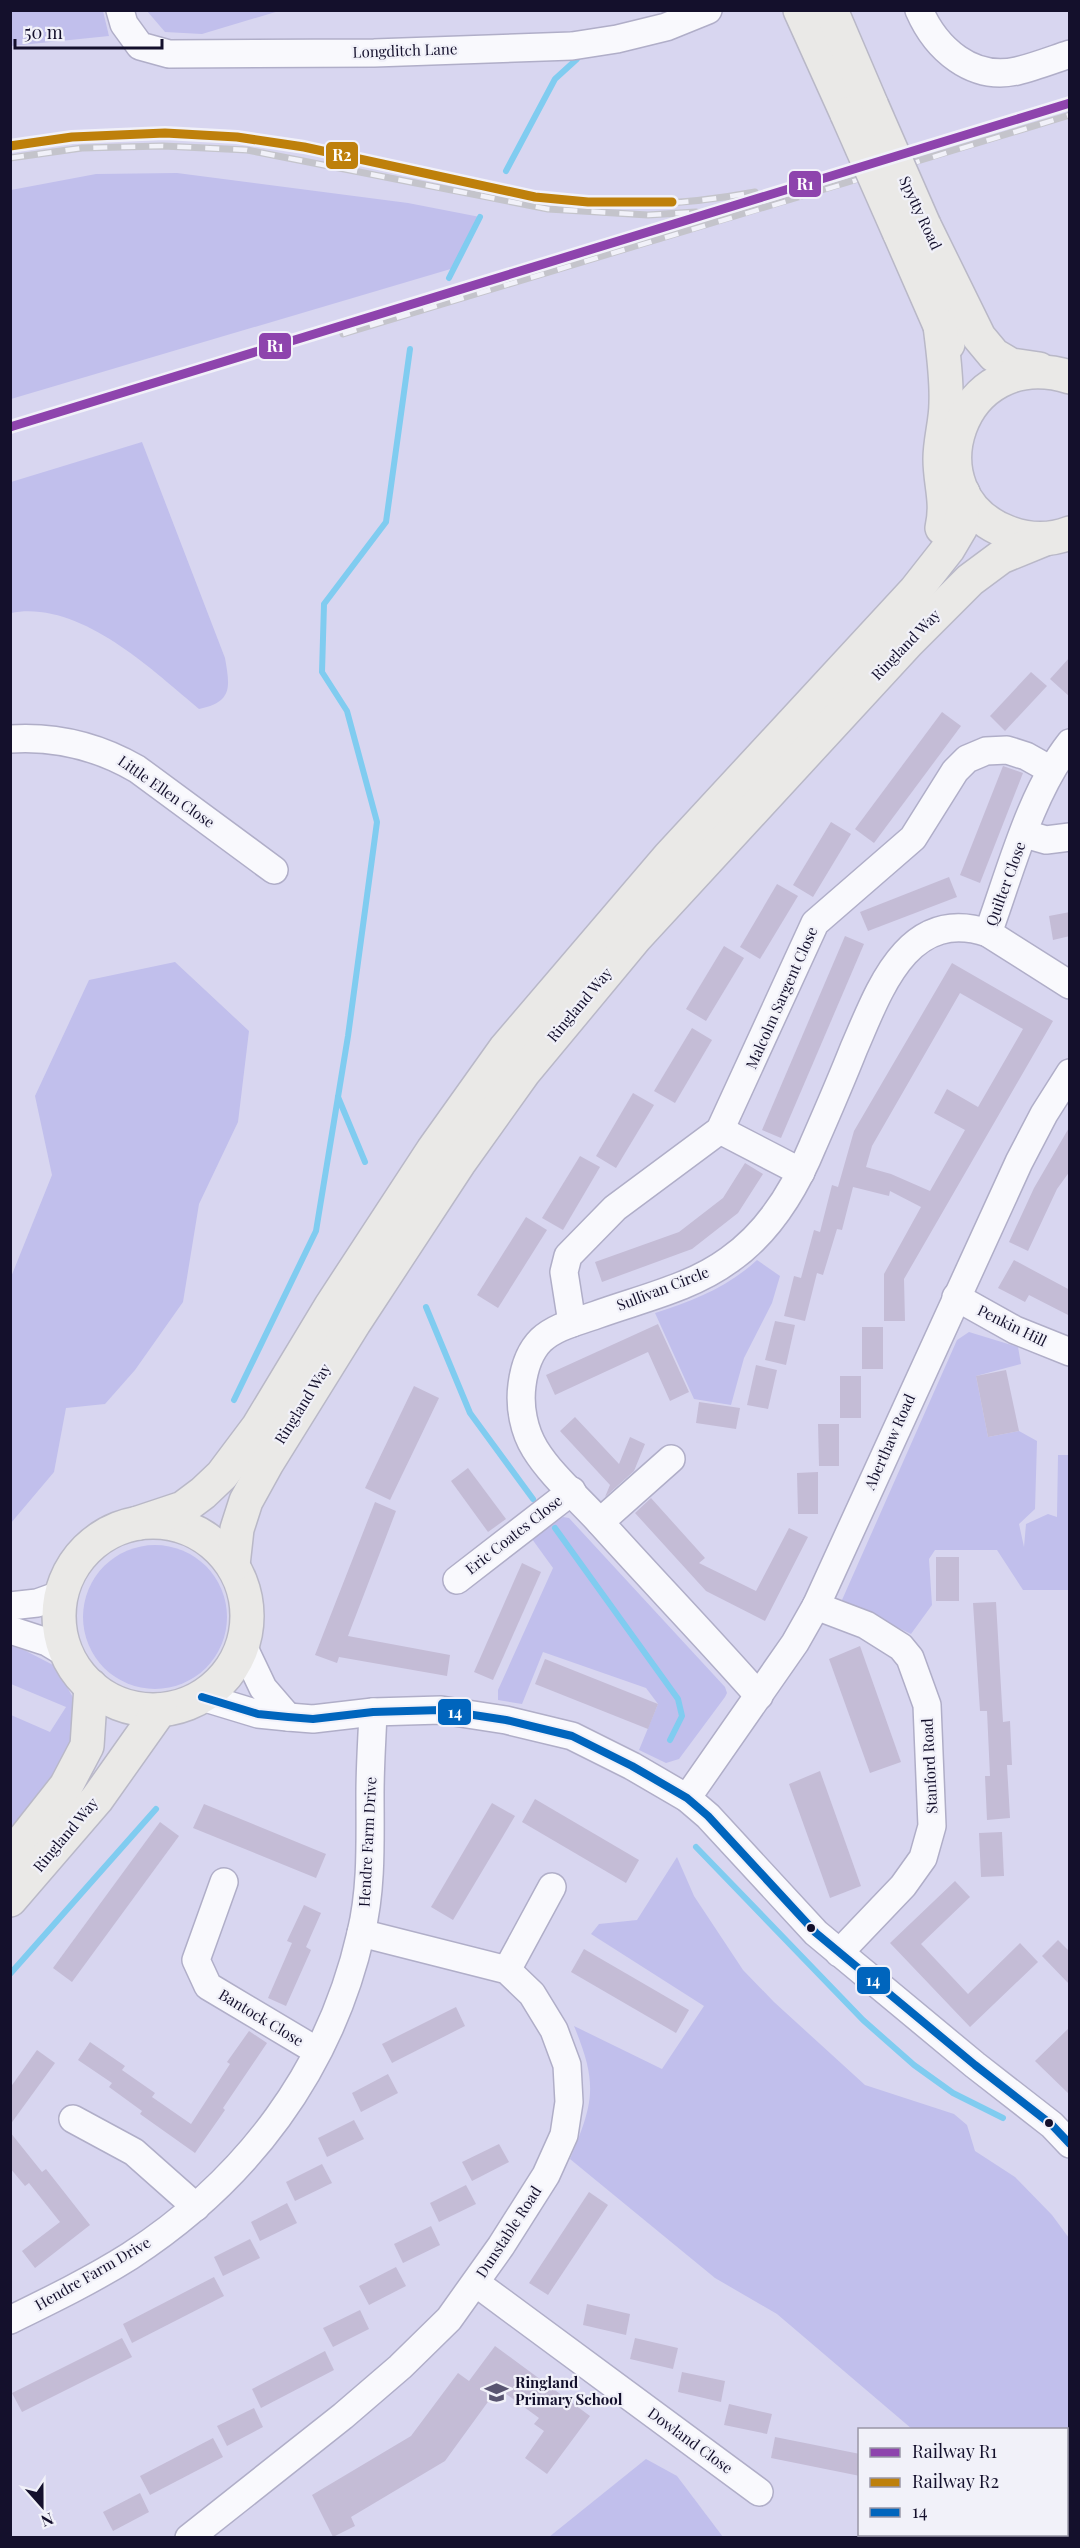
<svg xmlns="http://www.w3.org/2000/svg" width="1080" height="2548" viewBox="0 0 1080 2548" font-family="'Playfair Display',serif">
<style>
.green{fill:#c1bfec}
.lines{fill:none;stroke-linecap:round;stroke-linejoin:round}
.stream{stroke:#80ccf0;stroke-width:6}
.building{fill:#c4bcd6;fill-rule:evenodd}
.minor-casing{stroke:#b0aec8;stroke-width:30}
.major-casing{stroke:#b9b8c7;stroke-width:36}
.minor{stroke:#f9f9fd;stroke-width:27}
.major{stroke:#eae9e7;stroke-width:33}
.rail-casing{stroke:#c4c4cb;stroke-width:7}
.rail{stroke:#f1f1f9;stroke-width:4.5;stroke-dasharray:14;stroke-linecap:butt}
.major-bridge-casing{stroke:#b9b8c7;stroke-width:36;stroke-linecap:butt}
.major-bridge{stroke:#eae9e7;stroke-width:33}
.bus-1-casing{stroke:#f1f1f9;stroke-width:12}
.bus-1{stroke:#0065bd;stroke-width:8}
.rail-1-casing{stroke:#f1f1f9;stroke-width:14}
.rail-2-casing{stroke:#f1f1f9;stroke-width:14}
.rail-1{stroke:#8e44ad;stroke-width:9}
.rail-2{stroke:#be800b;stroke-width:9}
.bus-dot{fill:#14102c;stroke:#f1f1f9;stroke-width:2}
.labels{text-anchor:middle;stroke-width:4.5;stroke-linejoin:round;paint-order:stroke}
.street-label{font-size:15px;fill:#14102c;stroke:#f1f1f9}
.poi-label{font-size:15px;font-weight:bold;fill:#14102c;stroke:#f1f1f9;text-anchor:start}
.line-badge{stroke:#f1f1f9;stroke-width:2}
.badge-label{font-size:16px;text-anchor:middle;font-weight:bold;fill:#fff}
</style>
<rect width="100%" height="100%" fill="#d8d6f0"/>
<!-- green -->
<g class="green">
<path d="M11 10 103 11 109 36 11 46Z"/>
<path d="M147 11H279L202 34 165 32Z"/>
<path d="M177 173 408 203 480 217 454 268 11 399V190L96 174Z"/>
<path d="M142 442 225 658C230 687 233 702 199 709 150 668 79 600 11 613V482Z"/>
<path d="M175 962 249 1031 238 1122 199 1204 183 1302 135 1370 105 1404 66 1408 54 1472 11 1523V1277L52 1175 35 1096 89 980Z"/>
<path d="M757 1260 780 1276 772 1303 744 1358 731 1405 694 1399 655 1313C693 1301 728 1287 757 1260Z"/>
<path d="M969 1332 1018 1347 1021 1364 976 1376 988 1437 1019 1431 1037 1441 1035 1509 1019 1524 1024 1547 1026 1524 1048 1514 1057 1517 1058 1455H1069V1590H1023L997 1550H935L929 1559 932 1605 911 1634 842 1600 957 1340Z"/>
<path d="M563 1517 569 1518 725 1687 727 1693 725 1697 679 1759 666 1763 639 1750 658 1704 646 1688 543 1652 522 1704 498 1700V1690L553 1568 532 1539Z"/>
<circle cx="155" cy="1617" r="72"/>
<path d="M11 1646 26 1651 55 1666 79 1708 68 1749 52 1782 11 1831V1715L50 1732 66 1707 11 1684Z"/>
<path d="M677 1857 694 1896 743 1970 774 2002 865 2085 954 2114 967 2125 975 2151 1015 2177 1052 2215 1069 2238V2537L966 2538V2535L1066 2534V2430L912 2429 777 2314 715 2278 570 2159C594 2102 598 2084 574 2026L662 2069 704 2006 591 1934 599 1924 637 1920Z"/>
<path d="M646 2459 677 2476 723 2537H549Z"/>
</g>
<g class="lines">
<!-- stream -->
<g class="stream">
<path d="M506 171 555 79 577 59"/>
<path d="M449 278 480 217"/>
<path d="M338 1097 365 1162"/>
<path d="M426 1307 470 1413 533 1499"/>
<path d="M234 1400 316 1231 348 1036 377 822 347 711 322 672 324 604 386 522 410 349"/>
<path d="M555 1528 678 1699 682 1716 670 1740"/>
<path d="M696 1847 863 2020 914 2065 953 2093 1003 2118"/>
<path d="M10 1974 156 1809"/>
</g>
</g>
<!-- building -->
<g class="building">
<path d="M1070 657V697L1050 679Z"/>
<path d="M1031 672 1047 686 1005 731 990 716Z"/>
<path d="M942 712 961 726 874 843 855 829Z"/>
<path d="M1003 766 1023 773 980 883 960 875Z"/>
<path d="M831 822 851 834 813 897 793 885Z"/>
<path d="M949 877 957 897 868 931 860 912Z"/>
<path d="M777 884 798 896 760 959 740 947Z"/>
<path d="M1070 912V936L1053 940 1049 916Z"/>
<path d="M845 936 864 944 781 1138 762 1130Z"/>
<path d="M724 946 744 958 706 1021 686 1009Z"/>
<path d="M952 963 1053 1021 904 1279 905 1321H884V1274L921 1207 890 1191 889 1196 853 1187 842 1230 837 1229 823 1275 817 1273 805 1321 784 1316 794 1276 801 1278 814 1230 820 1232 832 1185 838 1187 854 1131ZM960 993 1023 1029 978 1107 947 1089 934 1113 965 1130 930 1191 891 1174 866 1167 872 1146Z"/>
<path d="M692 1028 712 1040 675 1103 654 1091Z"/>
<path d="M633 1093 654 1105 616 1168 596 1156Z"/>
<path d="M1070 1126V1171L1057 1189 1028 1251 1009 1242 1034 1188Z"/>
<path d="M580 1156 600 1167 563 1230 542 1218Z"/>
<path d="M745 1163 763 1174 738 1213 692 1249 602 1282 595 1262 679 1232 723 1198Z"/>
<path d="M526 1217 547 1230 498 1308 477 1295Z"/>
<path d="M1014 1260 1070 1290V1316L1029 1295 1025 1302 998 1288Z"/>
<path d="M775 1321 795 1325 786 1365 765 1360Z"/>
<path d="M658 1324 689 1392 670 1401 648 1352 555 1395 546 1375Z"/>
<rect x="862" y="1327" width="21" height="42"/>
<path d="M756 1365 777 1370 768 1409 747 1405Z"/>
<path d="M1006 1370 1019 1431 988 1437 976 1376Z"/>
<rect x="840" y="1376" width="21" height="42"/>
<path d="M414 1386 439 1398 390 1500 365 1488Z"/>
<path d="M699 1402 740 1408 736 1429 696 1423Z"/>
<path d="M575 1417 619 1464 630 1437 645 1444 634 1471 605 1497 610 1485 560 1431Z"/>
<path d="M818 1424H839V1466H819Z"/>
<path d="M468 1468 506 1519 488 1532 451 1481Z"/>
<path d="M818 1472V1514H798L797 1473Z"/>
<path d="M651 1498 705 1558 699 1563 756 1591 789 1528 808 1537 765 1621 706 1591 635 1513Z"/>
<path d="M375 1502 396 1511 348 1636 450 1655 447 1676 339 1657 337 1663 315 1655Z"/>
<rect x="936" y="1557" width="23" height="44"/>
<path d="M522 1563 541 1572 493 1680 474 1672Z"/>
<path d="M996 1602 1003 1722 1010 1721 1012 1765H1007L1010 1818 987 1820 985 1776H990L987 1711H980L973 1603Z"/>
<path d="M860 1646 901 1762 870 1773 829 1659Z"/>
<path d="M545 1659 658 1704 648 1729 535 1684Z"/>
<path d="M820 1771 861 1886 830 1898 789 1784Z"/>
<path d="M535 1799 639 1860 626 1883 522 1822Z"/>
<path d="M492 1803 515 1816 453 1920 431 1907Z"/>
<path d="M204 1804 326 1854 316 1878 193 1828Z"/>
<path d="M160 1822 179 1836 72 1982 53 1968Z"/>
<path d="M1002 1832 1004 1876 981 1877 979 1833Z"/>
<path d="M955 1881 970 1897 921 1944 968 1994 1020 1943 1038 1962 970 2027 890 1943Z"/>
<path d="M304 1905 321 1913 306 1947 311 1950 286 2006 268 1998 292 1943 287 1941Z"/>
<path d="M1058 1940 1070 1952V1985L1042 1956Z"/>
<path d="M584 1949 689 2010 676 2033 571 1972Z"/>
<path d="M456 2007 465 2026 392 2063 382 2044Z"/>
<path d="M1070 2027V2095L1035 2061Z"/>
<path d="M249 2031 267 2043 223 2108 225 2110 195 2153 140 2114 142 2111 109 2087 112 2083 78 2060 90 2042 125 2066 122 2070 155 2093 152 2097 191 2124 230 2064 227 2062Z"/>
<path d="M37 2050 55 2063 10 2125V2088Z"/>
<path d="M388 2074 398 2093 361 2112 352 2093Z"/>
<path d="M354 2120 364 2139 327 2157 318 2138Z"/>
<path d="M10 2132 42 2172 46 2169 90 2225 35 2268 22 2251 60 2222 29 2183 25 2186 10 2168Z"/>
<path d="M499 2144 509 2162 472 2181 462 2162Z"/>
<path d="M322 2164 332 2183 295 2201 286 2182Z"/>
<path d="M466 2185 476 2204 439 2222 430 2203Z"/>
<path d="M589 2192 608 2205 548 2295 529 2283Z"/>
<path d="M287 2203 297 2223 260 2241 251 2222Z"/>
<path d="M431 2226 440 2245 403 2263 394 2244Z"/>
<path d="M250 2239 260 2258 223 2276 214 2257Z"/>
<path d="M396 2267 406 2286 369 2305 359 2286Z"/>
<path d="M214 2277 224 2296 132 2343 123 2324Z"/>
<path d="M587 2304 630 2314 626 2335 583 2325Z"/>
<path d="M360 2310 369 2329 333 2347 323 2328Z"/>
<path d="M122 2338 132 2357 22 2412 12 2393Z"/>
<path d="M635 2338 678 2348 673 2369 630 2359Z"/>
<path d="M495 2346 590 2416 547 2474 525 2458 544 2431 534 2424 539 2418 498 2388 445 2461 351 2517 355 2526 333 2537 312 2495 411 2436 458 2373 469 2381Z"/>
<path d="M325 2351 334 2370 261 2408 252 2389Z"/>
<path d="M682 2372 725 2381 721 2402 678 2392Z"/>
<path d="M729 2404 772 2414 767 2434 724 2425Z"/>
<path d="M254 2408 263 2427 227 2446 217 2426Z"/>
<path d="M775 2437 860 2454V2476L771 2458Z"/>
<path d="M213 2438 223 2457 150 2495 140 2476Z"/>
<path d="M140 2493 149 2512 113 2531 103 2512Z"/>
</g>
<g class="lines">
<defs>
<g id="minor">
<path d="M120 10 124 24 140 46 169 54 374 53 572 46 617 39 666 27 708 10"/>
<path d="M919 10C936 49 972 81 1017 71 1034 67 1052 60 1070 54"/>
<path d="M10 739C55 736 99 747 137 769L274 870"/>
<path d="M1025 834 1046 840 1070 837"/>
<path d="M988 933C1010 873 1030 794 1070 743"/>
<path d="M720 1130 801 1172"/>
<path d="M956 1297 1015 1330 1070 1352"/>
<path d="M572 1323 564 1272 568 1256 615 1208 720 1130 815 923 913 838 955 771 967 759 986 751 1007 750 1026 756 1051 770"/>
<path d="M600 1522 671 1459"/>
<path d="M457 1580 572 1491"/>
<path d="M10 1606 37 1603 62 1594"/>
<path d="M816 1606 866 1625 901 1647 910 1658 927 1705 932 1826 923 1858 903 1886 839 1953"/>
<path d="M10 1630 47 1642 67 1654"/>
<path d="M243 1646 263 1688 288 1717"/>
<path d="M759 1696C706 1636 651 1579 598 1520 577 1497 551 1475 535 1449 524 1431 519 1407 522 1385 524 1369 529 1352 541 1340 556 1326 577 1322 596 1315 640 1299 691 1288 729 1260 768 1233 795 1189 813 1145 827 1113 841 1081 854 1048 879 991 907 906 988 933L1070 985"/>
<path d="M202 1697 258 1714 288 1717 313 1719 373 1712 441 1710 506 1720 572 1736 632 1766 687 1798 708 1816 816 1933 975 2065 1052 2125 1070 2144"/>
<path d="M687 1798 795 1643 816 1606 1019 1162 1044 1114 1070 1073"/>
<path d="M224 1882 196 1960 208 1986 317 2051"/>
<path d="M507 1970 552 1887"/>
<path d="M73 2119 134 2152 196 2207"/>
<path d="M476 2283 759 2492"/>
<path d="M10 2320C51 2300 92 2280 130 2256 247 2180 330 2070 361 1933 372 1888 370 1840 370 1793 370 1766 372 1739 373 1712"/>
<path d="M189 2538 343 2416 400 2367 449 2319 501 2246 546 2175 564 2135 569 2102 567 2065 554 2030 532 1994 507 1970 361 1933"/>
</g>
<g id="major">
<path d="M800 10 847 114"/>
<path d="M831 10 872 106"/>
<path d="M924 225 979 337 994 355 1011 365 1039 369"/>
<path d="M899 232 948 344"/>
<path d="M940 325C943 351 947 377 946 403 946 422 940 440 940 459 940 484 948 501 942 528"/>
<path d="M1070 377C958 342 910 495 1007 532 1027 540 1049 541 1070 533"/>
<circle cx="153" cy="1616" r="94"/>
<path d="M138 1523 183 1508 203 1493 222 1475 258 1427 331 1306 433 1150 505 1049 669 857 915 591 948 549 961 527 963 493"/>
<path d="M233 1565 237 1529 246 1501 267 1463 354 1323 459 1163 524 1072 636 937 908 642 970 580 1001 557 1045 539"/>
<path d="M10 1857 66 1786 87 1746 91 1686"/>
<path d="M10 1900 97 1799 160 1710"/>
</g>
</defs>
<!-- minor casing -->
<use href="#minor" class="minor-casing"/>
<!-- major casing -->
<use href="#major" class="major-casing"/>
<!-- minor -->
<use href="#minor" class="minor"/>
<!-- major -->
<use href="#major" class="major"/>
<defs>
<g id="rail">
<path d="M10 146C107 128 207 129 304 147 381 160 457 184 534 197 605 210 685 205 755 192"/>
<path d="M10 158 82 148 163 146 247 150 548 209 648 215 696 212"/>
<path d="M343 334C585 261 828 190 1070 115"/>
<path d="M10 427 1070 103"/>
</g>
</defs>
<!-- rail casing -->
<use href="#rail" class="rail-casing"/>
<!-- rail -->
<use href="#rail" class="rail"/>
<defs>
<g id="major-bridge">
<path d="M872 106 924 225"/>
<path d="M847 114 899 232"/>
</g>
</defs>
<!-- major-bridge casing -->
<use href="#major-bridge" class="major-bridge-casing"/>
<!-- major-bridge -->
<use href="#major-bridge" class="major-bridge"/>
<defs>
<path id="bus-1" d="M202 1697 258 1714 288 1717 313 1719 373 1712 441 1710 506 1720 572 1736 632 1766 687 1798 708 1816 816 1933 975 2065 1052 2125 1070 2144"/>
</defs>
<!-- bus-1 casing -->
<use href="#bus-1" class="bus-1-casing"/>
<!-- bus-1 -->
<use href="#bus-1" class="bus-1"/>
<defs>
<path id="rail-1" d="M10 427 1070 103"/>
<path id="rail-2" d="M10 146 72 137 165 133 237 137 304 147 535 197 588 202H672"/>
</defs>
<!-- rail-1 casing -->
<use href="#rail-1" class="rail-1-casing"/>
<!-- rail-2 casing -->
<use href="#rail-2" class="rail-2-casing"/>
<!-- rail-1 -->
<use href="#rail-1" class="rail-1"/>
<!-- rail-2 -->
<use href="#rail-2" class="rail-2"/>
</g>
<!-- icons -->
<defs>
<symbol id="school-bare" viewBox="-9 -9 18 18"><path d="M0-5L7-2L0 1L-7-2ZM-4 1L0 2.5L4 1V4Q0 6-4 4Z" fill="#595571" stroke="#f1f1f9" stroke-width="2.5" paint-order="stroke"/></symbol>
</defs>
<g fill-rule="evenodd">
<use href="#school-bare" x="480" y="2376" width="33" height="33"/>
</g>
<!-- markers -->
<g class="bus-dot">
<circle cx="811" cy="1928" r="5"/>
<circle cx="1049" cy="2123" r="5"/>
</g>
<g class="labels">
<!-- street labels -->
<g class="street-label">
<text transform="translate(405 51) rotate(-2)" y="5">Longditch Lane</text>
<text transform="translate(920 213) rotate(65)" y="5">Spytty Road</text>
<text transform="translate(906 645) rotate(-46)" y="5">Ringland Way</text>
<text transform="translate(166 792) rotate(35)" y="5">Little Ellen Close</text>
<text transform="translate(1006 884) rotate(-70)" y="5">Quilter Close</text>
<text transform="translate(782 998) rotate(-66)" y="5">Malcolm Sargent Close</text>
<text transform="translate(580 1005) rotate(-50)" y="5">Ringland Way</text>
<text transform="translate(663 1289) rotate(-21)" y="5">Sullivan Circle</text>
<text transform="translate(1012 1326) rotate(26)" y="5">Penkin Hill</text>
<text transform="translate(303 1404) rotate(-58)" y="5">Ringland Way</text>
<text transform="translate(890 1442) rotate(-66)" y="5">Aberthaw Road</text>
<text transform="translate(514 1535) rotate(-38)" y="5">Eric Coates Close</text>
<text transform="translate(930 1766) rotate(-93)" y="5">Stanford Road</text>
<text transform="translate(66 1835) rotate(-50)" y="5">Ringland Way</text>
<text transform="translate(368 1842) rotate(-87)" y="5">Hendre Farm Drive</text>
<text transform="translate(261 2018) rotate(31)" y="5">Bantock Close</text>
<text transform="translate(509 2232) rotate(-57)" y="5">Dunstable Road</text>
<text transform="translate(93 2274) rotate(-30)" y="5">Hendre Farm Drive</text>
<text transform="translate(690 2441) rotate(36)" y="5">Dowland Close</text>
</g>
<!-- poi labels -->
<g class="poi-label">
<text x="515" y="2388">Ringland<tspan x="515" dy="17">Primary School</tspan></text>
</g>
</g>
<g class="line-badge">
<rect x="325" y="141" width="34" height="29" rx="6" fill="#be800b"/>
<rect x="788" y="170" width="34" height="28" rx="6" fill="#8e44ad"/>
<rect x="258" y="332" width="34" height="28" rx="6" fill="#8e44ad"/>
<rect x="437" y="1698" width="35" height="28" rx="6" fill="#0065bd"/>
<rect x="856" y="1966" width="35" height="29" rx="6" fill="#0065bd"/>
</g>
<g class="badge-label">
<text x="342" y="161">R2</text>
<text x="805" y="190">R1</text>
<text x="275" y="352">R1</text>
<text x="455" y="1718">14</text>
<text x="873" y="1986">14</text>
</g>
<!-- border -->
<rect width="1080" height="2548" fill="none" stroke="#14102c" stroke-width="24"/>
<!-- legend -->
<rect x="858" y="2428" width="210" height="108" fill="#f1f1f9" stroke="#9997a7" stroke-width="1.5"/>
<rect x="870" y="2448" width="30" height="9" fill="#8e44ad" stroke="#9997a7" stroke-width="1.5"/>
<text x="912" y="2458" font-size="18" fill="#14102c">Railway R1</text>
<rect x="870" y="2478" width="30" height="9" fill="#be800b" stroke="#9997a7" stroke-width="1.5"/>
<text x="912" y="2488" font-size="18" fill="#14102c">Railway R2</text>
<rect x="870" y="2508" width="30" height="9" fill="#0065bd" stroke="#9997a7" stroke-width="1.5"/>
<text x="912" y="2518" font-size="18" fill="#14102c">14</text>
<!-- north arrow -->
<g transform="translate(42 2506) rotate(159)" stroke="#f1f1f9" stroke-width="4.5" paint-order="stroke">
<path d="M0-4.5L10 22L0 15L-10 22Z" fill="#14102c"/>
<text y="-9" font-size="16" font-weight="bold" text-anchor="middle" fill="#14102c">N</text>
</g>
<!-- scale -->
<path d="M15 39v9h147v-9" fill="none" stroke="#14102c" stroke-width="3"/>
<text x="24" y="39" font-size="18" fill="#14102c" stroke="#f1f1f9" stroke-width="4.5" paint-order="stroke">50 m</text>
</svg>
